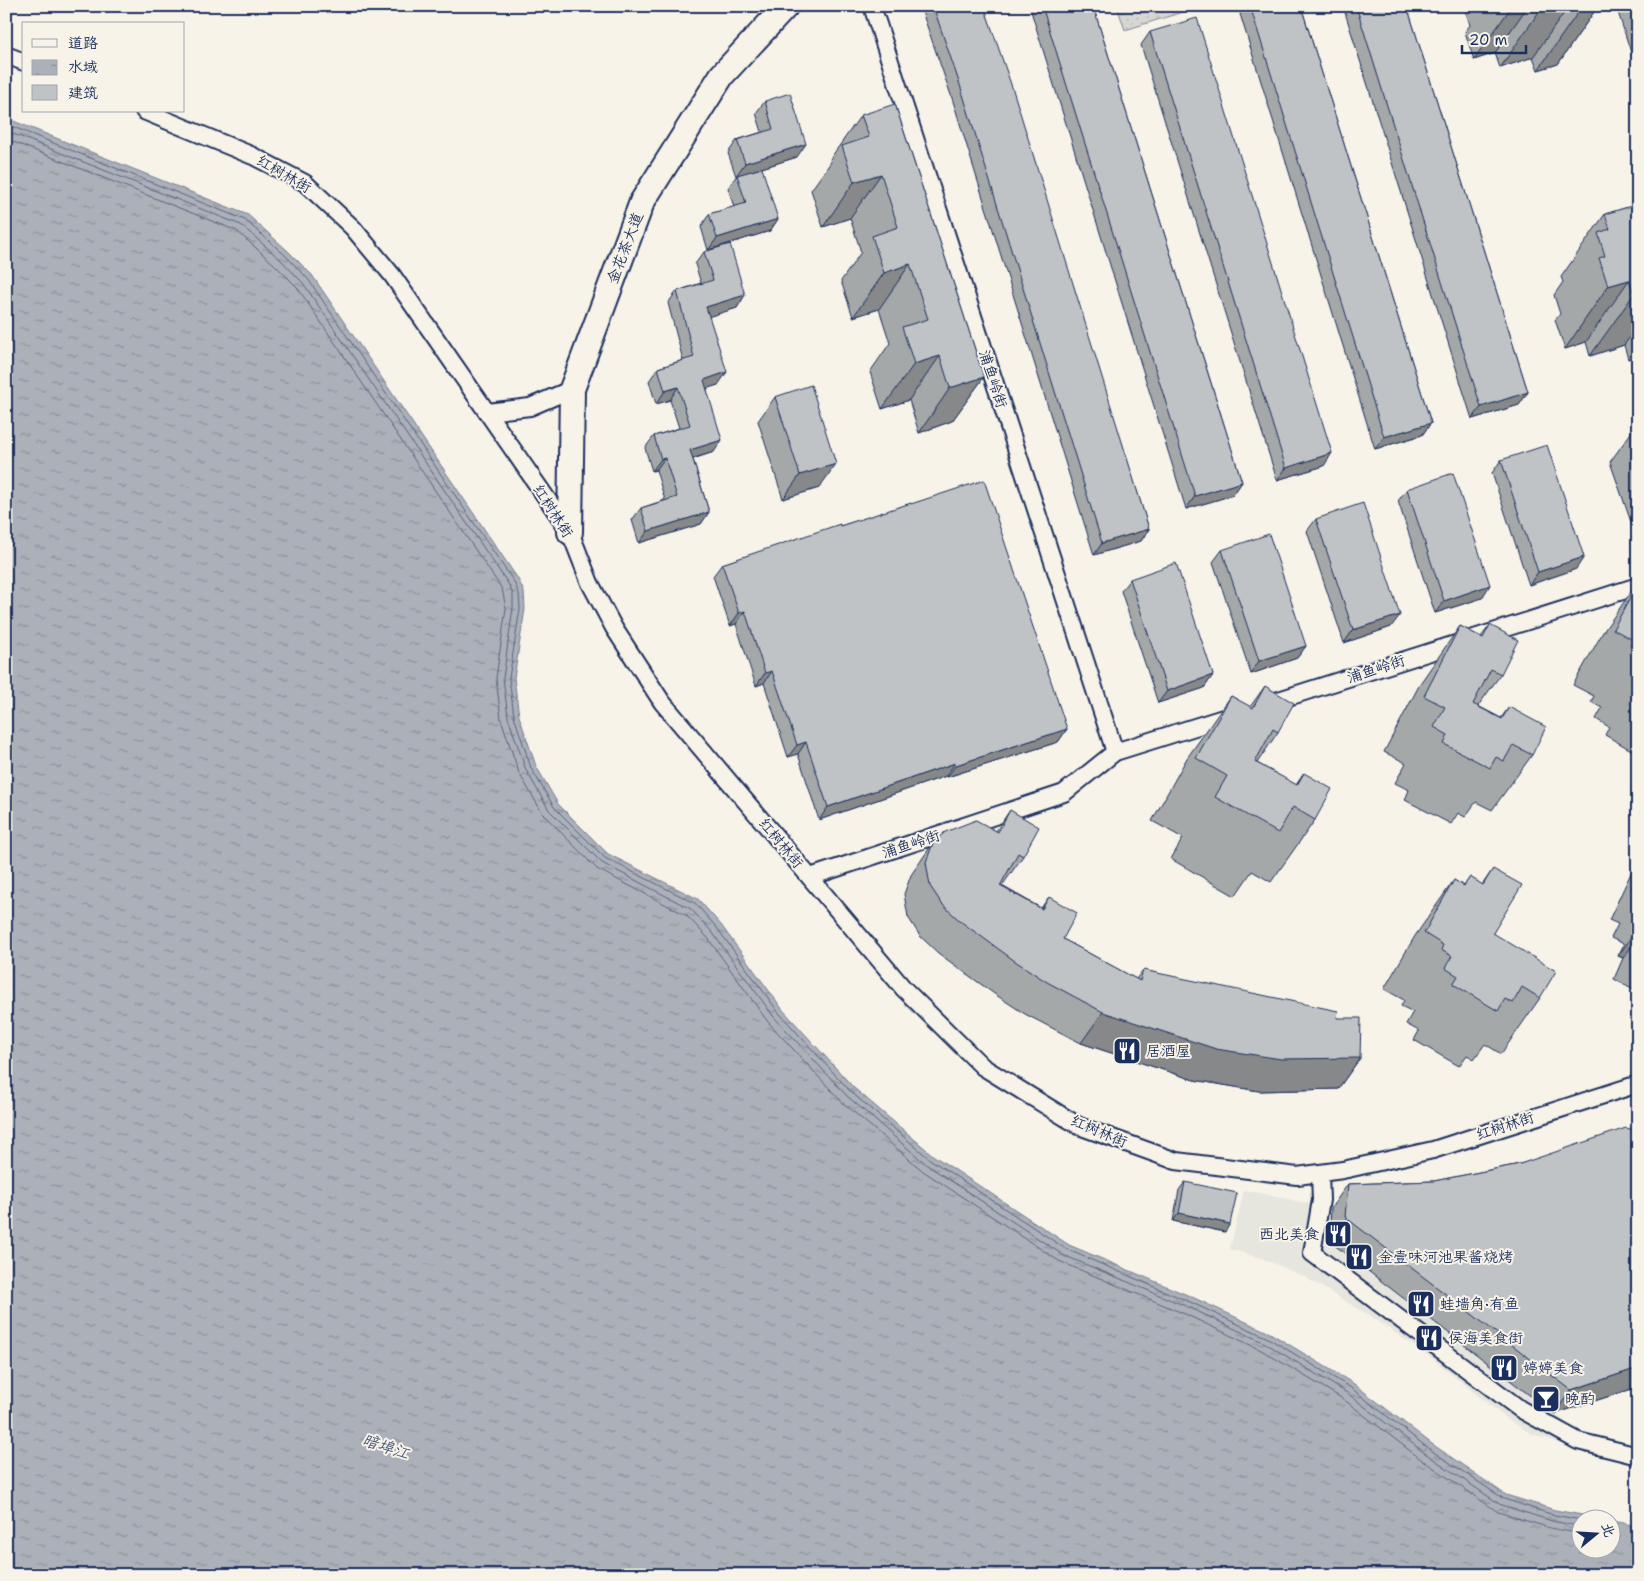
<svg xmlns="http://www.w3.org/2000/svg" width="1644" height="1581" viewBox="0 0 1644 1581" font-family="'Shantell Sans','LXGW WenKai TC',sans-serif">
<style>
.built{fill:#e6e5de}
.park{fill:url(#park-dots);stroke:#798299}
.water{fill:url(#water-ripples);stroke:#727c95}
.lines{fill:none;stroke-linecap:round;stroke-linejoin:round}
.shore{stroke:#556382;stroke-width:1}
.street-casing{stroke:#1b2f5e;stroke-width:20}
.secondary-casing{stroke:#1b2f5e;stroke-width:28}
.street{stroke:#f7f3e8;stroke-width:16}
.secondary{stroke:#f7f3e8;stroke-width:24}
.wall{fill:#a5a8a9;stroke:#1b2f5e}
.shaded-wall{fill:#86888a;stroke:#1b2f5e}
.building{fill:#c0c3c5;stroke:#1b2f5e}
.labels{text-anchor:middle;stroke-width:4;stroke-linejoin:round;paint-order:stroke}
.street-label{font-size:15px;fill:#1b2f5e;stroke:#f7f3e8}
.poi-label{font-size:15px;fill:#1b2f5e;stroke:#f7f3e8;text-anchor:start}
.water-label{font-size:16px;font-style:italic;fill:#465679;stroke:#f7f3e8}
</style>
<defs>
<pattern id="park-dots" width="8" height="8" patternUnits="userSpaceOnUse" patternTransform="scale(1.25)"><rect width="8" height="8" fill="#d7d6d4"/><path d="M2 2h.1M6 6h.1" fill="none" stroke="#b8b8b8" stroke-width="1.8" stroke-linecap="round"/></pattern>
<pattern id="water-ripples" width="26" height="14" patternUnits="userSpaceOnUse" patternTransform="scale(1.25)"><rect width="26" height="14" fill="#acb0b9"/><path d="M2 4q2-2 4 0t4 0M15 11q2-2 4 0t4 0" fill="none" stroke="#8b909a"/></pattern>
</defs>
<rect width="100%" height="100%" fill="#f7f3e8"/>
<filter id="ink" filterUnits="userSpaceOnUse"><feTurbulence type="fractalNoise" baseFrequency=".02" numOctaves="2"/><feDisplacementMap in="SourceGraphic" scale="10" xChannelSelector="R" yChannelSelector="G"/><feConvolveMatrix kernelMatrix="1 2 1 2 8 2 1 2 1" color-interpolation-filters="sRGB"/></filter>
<g filter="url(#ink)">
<!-- built -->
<path class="built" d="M1244 1190 1331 1208 1329 1242 1579 1433 1638 1461 1571 1447 1532 1434 1508 1420 1433 1359 1372 1317 1303 1276 1261 1258 1230 1249Z"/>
<!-- park -->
<path class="park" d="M1117 6H1202L1125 30Z"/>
<!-- water -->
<path class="water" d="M6 118 248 215 288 251 312 275 518 579 524 592 525 609 514 678 519 716 536 766 558 804 608 854 698 899 721 925 783 1010 854 1088 934 1156 1069 1245 1192 1297 1270 1333 1354 1384 1432 1444 1506 1495 1555 1510 1598 1518H1582V1548H1612V1521L1638 1526V1575H6Z"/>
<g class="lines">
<!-- shore -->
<g class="shore">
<path d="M6 124 245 220 285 255 308 279 514 582 519 594 520 609 509 678 514 716 531 768 554 807 605 858 695 903 717 928 779 1013 851 1092 931 1160 1066 1249 1190 1302 1268 1338 1351 1388 1429 1449 1504 1499 1554 1515 1582 1520"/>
<path d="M6 131 241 225 280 259 303 283 509 585 513 595V608L503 678 508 717 526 770 549 810 602 863 691 909 712 932 774 1017 847 1096 927 1165 1063 1255 1188 1307 1265 1343 1347 1393 1426 1454 1501 1505 1552 1521 1582 1527"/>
<path d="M6 139 237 231 275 265 297 287 502 589 506 608 496 678 501 719 519 773 543 814 597 869 686 915 707 937 768 1022 842 1102 923 1171 1059 1261 1185 1314 1261 1350 1343 1399 1422 1460 1498 1512 1550 1528 1582 1534"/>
</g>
<defs>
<g id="street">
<path d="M872 6 1115 752"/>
<path d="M6 55 24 62"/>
<path d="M144 111 253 156 305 183 353 228 392 275 570 532 590 583 614 628 662 702 904 989 983 1067 1079 1126 1176 1161 1297 1176 1343 1170 1433 1150 1638 1084"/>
<path d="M487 412 530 407 572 389"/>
<path d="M1266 704 1638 586"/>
<path d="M810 877 1064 793 1115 752 1233 715"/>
<path d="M1320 1174 1321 1200 1312 1253 1520 1409 1578 1441 1638 1456"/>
</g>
<path id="secondary" d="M570 532 572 389 642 202 722 75 786 6"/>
</defs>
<!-- street casing -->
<use href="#street" class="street-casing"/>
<!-- secondary casing -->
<use href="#secondary" class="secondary-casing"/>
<!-- street -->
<use href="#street" class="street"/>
<!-- secondary -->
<use href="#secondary" class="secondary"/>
</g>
<!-- wall -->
<g class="wall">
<path d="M920 6H984L1149 529 1141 541 1094 555 952 98Z"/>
<path d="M1031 6H1093L1242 482 1233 495 1186 509 1030 8Z"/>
<path d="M1245 6H1301L1431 423 1422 435 1375 449 1240 14Z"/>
<path d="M1343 6H1407L1528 392 1519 405 1472 419Z"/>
<path d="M1464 6H1598L1558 64 1538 70 1533 57 1500 68 1495 53 1474 60 1465 32 1470 25Z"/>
<path d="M1616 6H1638V74Z"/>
<path d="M1150 32 1324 466 1277 480 1141 45Z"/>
<path d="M765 101 797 157 736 176 728 153 737 140 762 132 756 113Z"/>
<path d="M861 115 984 377 952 421 919 433 909 400 882 409 870 372 890 343 879 309 853 317 841 281 861 252 850 218 823 227 811 190 831 162 830 159Z"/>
<path d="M737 175 778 219 770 231 708 250 701 227 709 214 734 207 728 188Z"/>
<path d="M1638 204V356L1628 359 1624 345 1590 356 1586 342 1565 349 1555 320 1560 314 1554 295 1563 282 1561 277 1605 214Z"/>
<path d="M704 252 745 295 737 308 709 316 718 385 707 388 714 452 693 459 709 512 701 524 639 543 632 520 641 508 665 500 656 470 652 471 645 448 654 436 679 428 670 400 656 404 649 381 658 368 683 360 668 303 677 291 701 283 695 264Z"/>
<path d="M775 397 819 488 783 499 758 421Z"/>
<path d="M1638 423V536H1636L1610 462Z"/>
<path d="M1501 460 1576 569 1529 585 1492 473Z"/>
<path d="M1407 489 1482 598 1435 613 1398 501Z"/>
<path d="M911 504 1067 729 1058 742 947 777 946 776 819 820 798 754 788 757 764 683 756 686 736 624 730 626 713 576 722 564 840 526Z"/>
<path d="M1316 519 1391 627 1344 643 1307 531Z"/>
<path d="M1222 550 1306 646 1297 658 1251 674 1213 562Z"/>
<path d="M1130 579 1213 675 1204 688 1158 703 1121 591Z"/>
<path d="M1638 582V754L1605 735 1609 727 1596 719 1602 708 1591 702 1594 696 1573 685 1603 632Z"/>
<path d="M1490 625 1501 674 1478 706 1501 718 1509 707 1532 755 1492 810 1476 802 1465 817 1458 813 1451 824 1405 800 1409 790 1395 783 1406 763 1384 752 1421 682 1460 626 1481 637Z"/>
<path d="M1265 686 1278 732 1257 763 1296 785 1304 773 1315 820 1271 882 1252 871 1235 896 1171 859 1183 838 1152 821 1187 758 1231 696 1250 707Z"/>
<path d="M1010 810 1023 856 1002 886 1041 908 1049 897 1063 939 1136 979 1143 970 1337 1018 1360 1058 1338 1089 1259 1091 1194 1080 1081 1043 1025 1014 993 993 938 953 920 936 908 917 904 894 911 875 933 843 996 831Z"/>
<path d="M1638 863V991L1614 979 1623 958 1618 956 1624 944 1611 938 1618 924 1609 920 1631 873Z"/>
<path d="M1493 869V933L1540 998 1501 1054 1485 1044 1474 1059 1467 1055 1459 1066 1414 1040 1419 1031 1406 1024 1413 1012 1401 1006 1404 1000 1384 989 1415 936 1454 880 1464 886 1470 877 1482 885Z"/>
<path d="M1638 1131V1387L1554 1414 1329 1241 1331 1208 1348 1184 1434 1181 1520 1164Z"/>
<path d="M1185 1182 1225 1232 1173 1221 1179 1190Z"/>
</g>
<!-- shaded-wall -->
<g class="shaded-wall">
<path d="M1512 6H1528L1495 53 1474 60Z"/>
<path d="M1543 6H1569L1533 57 1500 68Z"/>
<path d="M1586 6H1598L1558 64 1538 70 1581 8Z"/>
<path d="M806 144 797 157 736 176 745 163Z"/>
<path d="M881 174 850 218 823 227 854 182Z"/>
<path d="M778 219 770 231 708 250 717 238Z"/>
<path d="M910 264 879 309 853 317 884 273Z"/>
<path d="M1629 280 1586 342 1565 349 1608 286Z"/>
<path d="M1638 293V326L1624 345 1590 356 1634 294Z"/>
<path d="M745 295 737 308 698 320 706 307Z"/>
<path d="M1638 345V356L1628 359Z"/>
<path d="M940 356 909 400 882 409 914 364Z"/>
<path d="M727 372 718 385 695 392 704 380Z"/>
<path d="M984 377 952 421 919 433 950 388Z"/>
<path d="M678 387 670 400 656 404 665 391Z"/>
<path d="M1528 392 1519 405 1472 419 1481 407Z"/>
<path d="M1431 423 1422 435 1375 449 1384 437Z"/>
<path d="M722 440 714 452 681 462 690 450Z"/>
<path d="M1332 453 1324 466 1277 480 1286 468Z"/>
<path d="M665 458 656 470 652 471 661 459Z"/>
<path d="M836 464 819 488 783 499 800 475Z"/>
<path d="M1242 482 1233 495 1186 509 1195 496Z"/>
<path d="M709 512 701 524 639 543 648 531Z"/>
<path d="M1149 529 1141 541 1094 555 1102 543Z"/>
<path d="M1584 557 1576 569 1529 585 1538 572Z"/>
<path d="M1490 585 1482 598 1435 613 1444 601Z"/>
<path d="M745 611 736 624 730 626 739 613Z"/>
<path d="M1400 615 1391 627 1344 643 1353 630Z"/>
<path d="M1306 646 1297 658 1251 674 1259 661Z"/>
<path d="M772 671 764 683 756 686 765 673Z"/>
<path d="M1213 675 1204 688 1158 703 1167 691Z"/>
<path d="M1067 729 1058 742 947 777 956 765Z"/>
<path d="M806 742 798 754 788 757 797 745Z"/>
<path d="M955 763 946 776 819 820 828 807Z"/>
<path d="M1638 927V938L1623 958 1618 956Z"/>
<path d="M1103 1012 1360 1058 1338 1089 1259 1091 1194 1080 1081 1043Z"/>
<path d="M1179 1213 1230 1224 1225 1232 1173 1221Z"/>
<path d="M1638 1368V1387L1554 1414 1571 1390Z"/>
</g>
<!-- building -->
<g class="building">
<path d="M933 6H984L1014 93 1149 529 1102 543 960 85Z"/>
<path d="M1042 6H1093L1242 482 1195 496Z"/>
<path d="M1250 6H1301L1431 423 1384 437Z"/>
<path d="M1356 6H1407L1528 392 1481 407Z"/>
<path d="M1197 18 1332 453 1286 468 1150 32Z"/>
<path d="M790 93 806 144 745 163 737 140 773 129 765 101Z"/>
<path d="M895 104 984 377 950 388 940 356 914 364 902 327 928 319 910 264 884 273 872 236 898 227 881 174 854 182 842 146 869 137 861 115Z"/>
<path d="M762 168 778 219 717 238 709 214 746 203 737 175Z"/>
<path d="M1638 204V293L1634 294 1629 280 1608 286 1599 258 1605 256 1598 233 1610 229 1605 214Z"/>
<path d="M730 244 745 295 706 307 727 372 704 380 722 440 690 450 709 512 648 531 641 508 677 497 665 458 661 459 654 436 690 425 678 387 665 391 658 368 694 357 677 291 713 280 704 252Z"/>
<path d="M811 385 836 464 800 475 775 397Z"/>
<path d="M1547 445 1584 557 1538 572 1501 460Z"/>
<path d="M1453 473 1490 585 1444 601 1407 489Z"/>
<path d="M984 480 1067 729 956 765 955 763 828 807 806 742 797 745 772 671 765 673 745 611 739 613 722 564 840 524V526L911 503V504Z"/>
<path d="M1363 503 1400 615 1353 630 1316 519Z"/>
<path d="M1269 534 1306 646 1259 661 1222 550Z"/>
<path d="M1176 563 1213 675 1167 691 1130 579Z"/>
<path d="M1638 584V650L1630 646 1633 640 1613 629Z"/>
<path d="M1490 625 1518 640 1501 674 1491 669 1473 704 1502 719 1509 707 1546 727 1532 755 1513 745 1504 761 1496 757 1490 768 1444 744 1448 735 1434 727 1445 707 1424 696 1460 626 1483 638Z"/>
<path d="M1265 686 1294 703 1278 732 1273 729 1255 762 1297 785 1304 773 1332 789 1315 820 1293 807 1278 833 1215 797 1227 776 1196 758 1231 696 1253 708Z"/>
<path d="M1010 810 1039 827 1023 856 1018 853 1000 886 1042 909 1049 897 1077 913 1063 939 1140 981 1143 970 1338 1011 1337 1018H1361L1360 1058 1281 1059 1216 1049 1103 1012 1047 982 1015 961 960 921 942 904 930 886 926 862 933 843 945 832 976 820 998 832Z"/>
<path d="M1493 869 1522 885 1493 933 1556 971 1540 998 1522 987 1513 1003 1505 999 1498 1011 1453 984 1458 976 1445 968 1452 956 1441 950 1443 945 1424 933 1454 880 1464 886 1470 877 1483 885Z"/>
<path d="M1626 1128 1638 1131V1368L1571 1390 1345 1217 1348 1184 1434 1181 1520 1164Z"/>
<path d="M1185 1182 1237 1193 1230 1224 1179 1213Z"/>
</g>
</g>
<!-- icons -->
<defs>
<symbol id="restaurant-square" viewBox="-11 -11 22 22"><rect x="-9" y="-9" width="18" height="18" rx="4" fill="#1b2f5e" stroke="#f7f3e8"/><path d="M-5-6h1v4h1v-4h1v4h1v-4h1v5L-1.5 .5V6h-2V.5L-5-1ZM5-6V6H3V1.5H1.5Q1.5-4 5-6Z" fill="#fff"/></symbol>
<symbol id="bar-square" viewBox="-11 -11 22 22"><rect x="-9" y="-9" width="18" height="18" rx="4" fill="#1b2f5e" stroke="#f7f3e8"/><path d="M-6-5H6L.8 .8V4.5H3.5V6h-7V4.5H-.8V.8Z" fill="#fff"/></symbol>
</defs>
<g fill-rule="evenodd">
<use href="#restaurant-square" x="1111" y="1035" width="32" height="32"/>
<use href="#restaurant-square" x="1322" y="1218" width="32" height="32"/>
<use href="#restaurant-square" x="1343" y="1241" width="32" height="32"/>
<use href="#restaurant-square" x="1405" y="1288" width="32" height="32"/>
<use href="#restaurant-square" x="1413" y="1322" width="32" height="32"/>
<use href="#restaurant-square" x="1488" y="1352" width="32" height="32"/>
<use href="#bar-square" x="1530" y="1383" width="32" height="32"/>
</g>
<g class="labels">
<!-- street labels -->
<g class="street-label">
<text transform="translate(284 174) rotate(30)" y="5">红树林街</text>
<text transform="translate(625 248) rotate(-69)" y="5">金花茶大道</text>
<text transform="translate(993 379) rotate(72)" y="5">浦鱼岭街</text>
<text transform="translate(553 511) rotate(57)" y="5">红树林街</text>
<text transform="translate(1376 669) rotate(-18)" y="5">浦鱼岭街</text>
<text transform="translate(781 843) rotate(50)" y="5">红树林街</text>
<text transform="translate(911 844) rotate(-18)" y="5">浦鱼岭街</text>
<text transform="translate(1505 1126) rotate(-18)" y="5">红树林街</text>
<text transform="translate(1099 1131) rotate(23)" y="5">红树林街</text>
</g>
<!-- poi labels -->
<g class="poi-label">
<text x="1146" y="1056">居酒屋</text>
<text x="1319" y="1239" text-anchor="end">西北美食</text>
<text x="1378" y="1262">金壹味河池果酱烧烤</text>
<text x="1440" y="1309">蛙墙角·有鱼</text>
<text x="1448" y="1343">侯海美食街</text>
<text x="1523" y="1373">婷婷美食</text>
<text x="1565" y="1404">晚酌</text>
</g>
<!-- water labels -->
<g class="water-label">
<text transform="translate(386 1446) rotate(18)" y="6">暗埠江</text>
</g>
</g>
<!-- margin -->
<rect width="1644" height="1581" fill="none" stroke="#f7f3e8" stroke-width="25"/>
<rect x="12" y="12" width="1619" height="1556" fill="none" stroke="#1b2f5e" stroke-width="2" filter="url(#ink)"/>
<!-- legend -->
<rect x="22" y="22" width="162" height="90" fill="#f7f3e8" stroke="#9fa5b1"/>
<rect x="32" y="39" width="25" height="8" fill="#f7f3e8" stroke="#9fa5b1"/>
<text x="68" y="48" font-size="15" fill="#1b2f5e">道路</text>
<rect x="32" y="60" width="25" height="15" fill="url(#water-ripples)" stroke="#9fa5b1"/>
<text x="68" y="72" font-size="15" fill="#1b2f5e">水域</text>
<rect x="32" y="85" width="25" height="15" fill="#c0c3c5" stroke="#9fa5b1"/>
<text x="68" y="98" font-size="15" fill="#1b2f5e">建筑</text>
<!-- north arrow -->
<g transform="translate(1596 1534) rotate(72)"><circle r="24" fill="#f7f3e8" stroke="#9fa5b1"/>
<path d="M0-4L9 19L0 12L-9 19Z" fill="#1b2f5e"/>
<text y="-8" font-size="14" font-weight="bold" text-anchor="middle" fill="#1b2f5e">北</text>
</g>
<!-- scale -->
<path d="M1462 45v8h64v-8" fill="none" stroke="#1b2f5e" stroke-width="2.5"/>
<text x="1469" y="45" font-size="15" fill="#1b2f5e" stroke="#f7f3e8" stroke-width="4" paint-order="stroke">20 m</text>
</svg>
